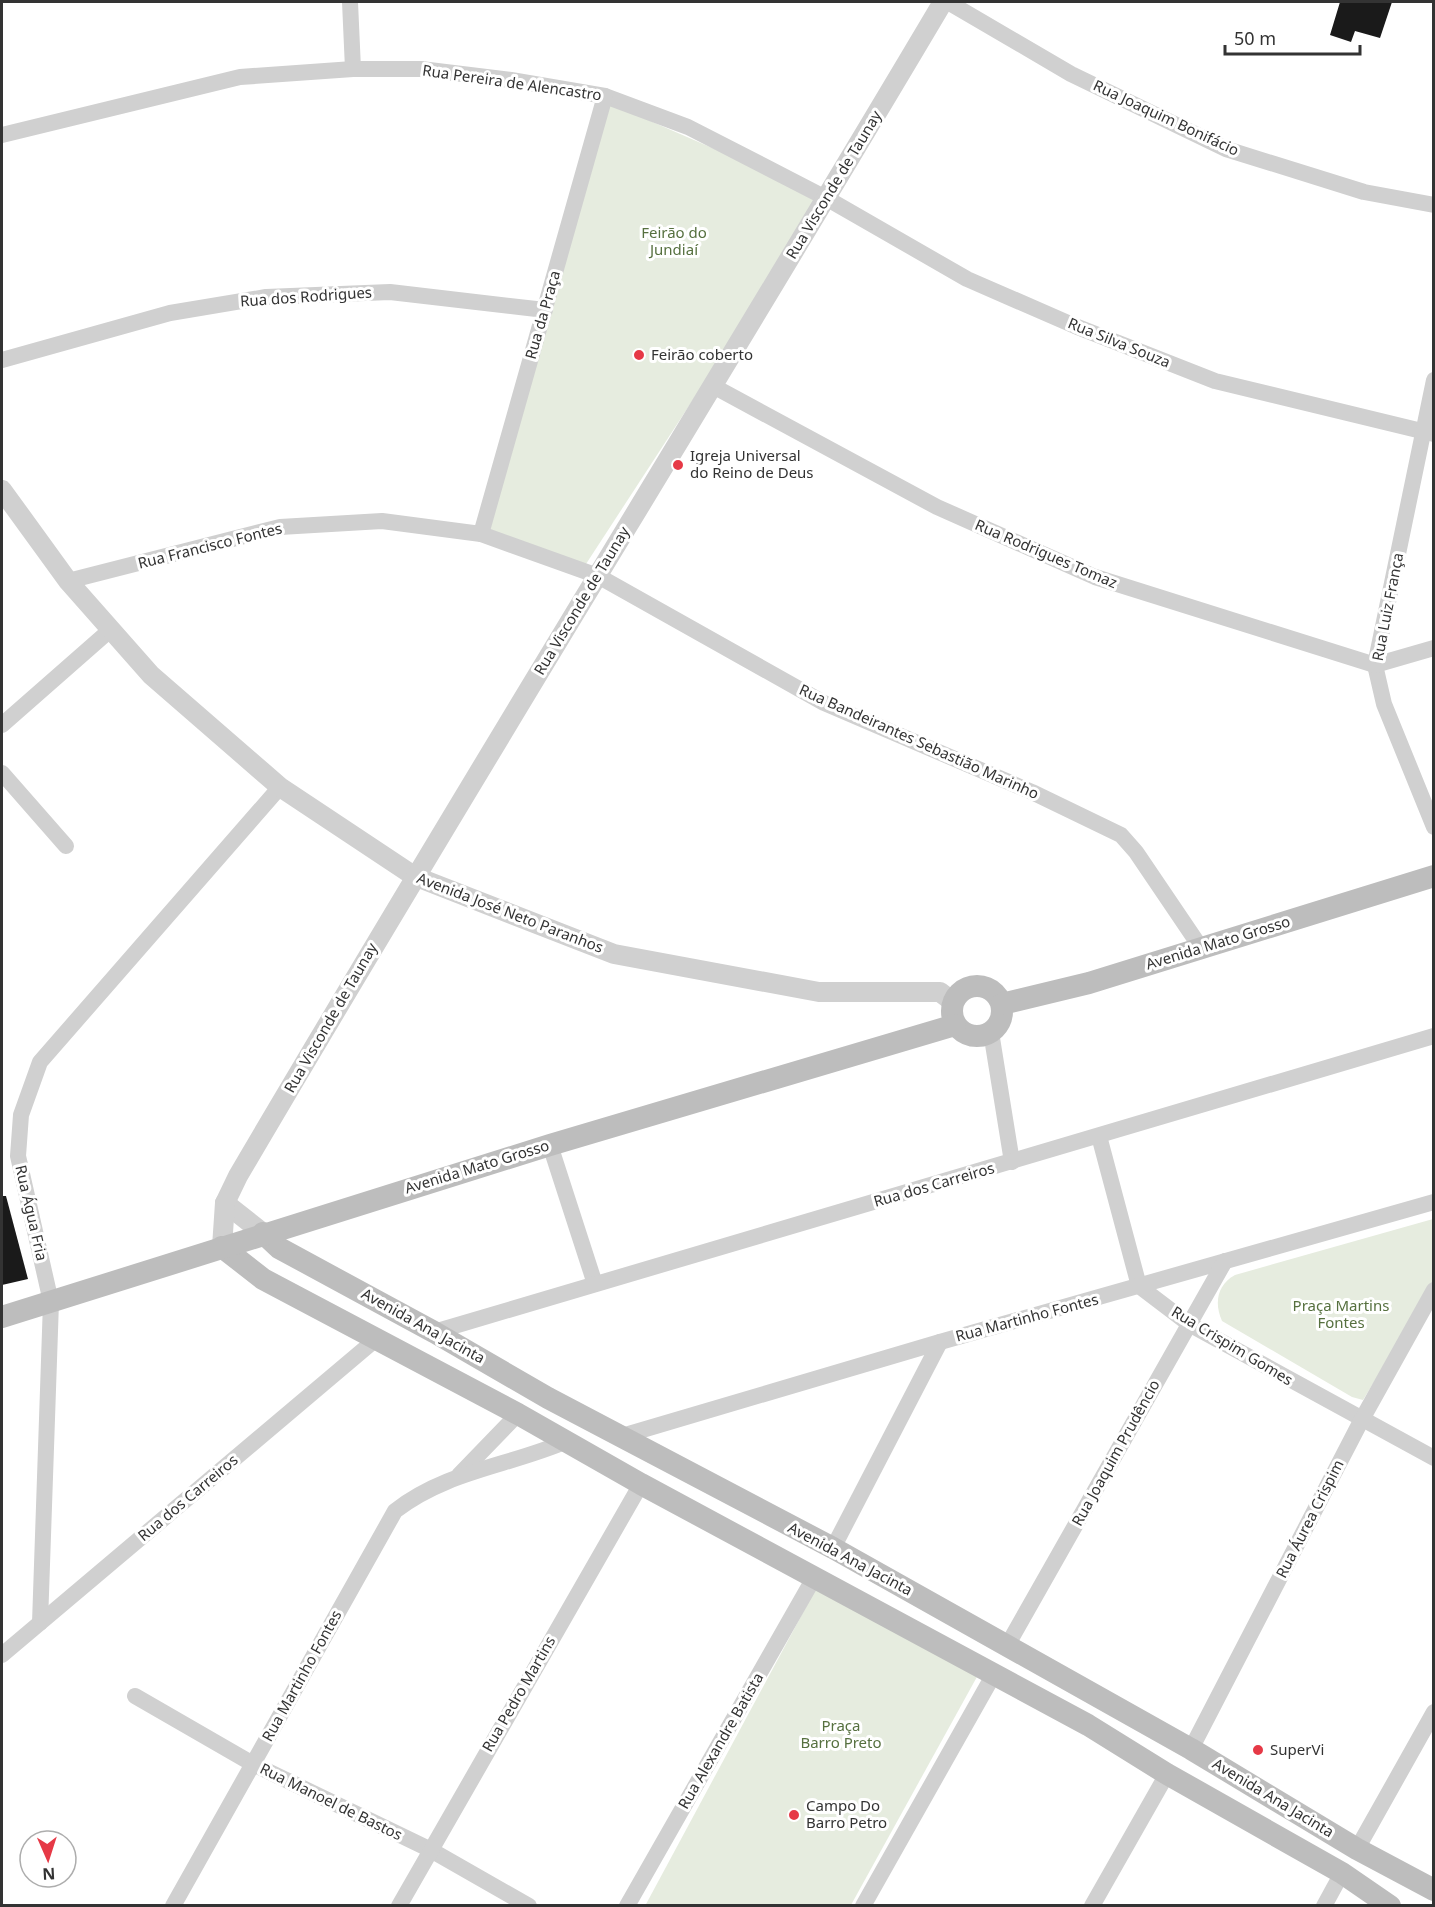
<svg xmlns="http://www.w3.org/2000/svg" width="1435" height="1907" viewBox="0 0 1435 1907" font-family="'Noto Sans',sans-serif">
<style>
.green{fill:#e6ecdf}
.building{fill:#1a1a1a}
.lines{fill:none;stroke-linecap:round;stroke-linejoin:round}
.minor{stroke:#d0d0d0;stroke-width:16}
.tertiary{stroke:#d0d0d0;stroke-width:20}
.secondary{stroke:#bdbdbd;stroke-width:22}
.poi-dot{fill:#e63946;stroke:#fff;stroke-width:2}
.labels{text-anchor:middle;stroke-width:6;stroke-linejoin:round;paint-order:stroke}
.street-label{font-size:15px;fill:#333;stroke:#fff}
.park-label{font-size:15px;fill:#56703f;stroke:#fff}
.poi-label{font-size:15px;fill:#333;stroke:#fff;text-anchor:start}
</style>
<rect width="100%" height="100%" fill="#fff"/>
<!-- green -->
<g class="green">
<path d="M609 103 825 197 586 564 484 533Z"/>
<path d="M1433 1219V1285L1363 1400 1352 1397 1222 1321C1214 1303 1217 1285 1235 1275Z"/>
<path d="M820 1581 978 1675 851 1905 645 1906Z"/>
</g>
<!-- building -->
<g class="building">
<path d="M1340 2H1392L1380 38 1355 31 1351 42 1330 35Z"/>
<path d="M2 1196H6L28 1279 2 1285Z"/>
</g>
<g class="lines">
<!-- minor -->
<g class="minor">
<path d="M350 2 353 69"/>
<path d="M948 2 1071 74 1226 149 1364 192 1434 205"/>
<path d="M2 135 240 77 353 69H421L511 80 605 96 688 127 826 198 967 279 1075 326 1215 381 1434 434"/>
<path d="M2 360 170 313 266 297 390 292 545 310"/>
<path d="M1434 380 1375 665 1384 704 1434 827"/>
<path d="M713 386 937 507 1095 577 1375 665 1434 648"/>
<path d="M481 534 605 96"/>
<path d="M68 581 280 527 382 521 481 534 598 576 824 703 1032 792 1121 835 1136 852 1201 948"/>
<path d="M2 725 109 631"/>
<path d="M2 773 66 846"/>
<path d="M991 1032 1012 1162"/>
<path d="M1099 1136 1139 1286 1189 1324 1434 1458"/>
<path d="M550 1145 595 1284"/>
<path d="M434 1332 1434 1036"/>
<path d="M622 1436 940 1342 1434 1202"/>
<path d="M459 1475 518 1414"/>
<path d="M833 1548 940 1342"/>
<path d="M40 1623 51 1302 18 1156 21 1115 40 1062 280 787"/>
<path d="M1007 1646 1225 1261"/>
<path d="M2 1655 375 1340"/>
<path d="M135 1696 253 1764 429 1849 529 1906"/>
<path d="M1191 1749 1361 1421 1434 1290"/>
<path d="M1357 1849 1434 1712"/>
<path d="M173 1906 395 1511C446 1471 509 1466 567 1441"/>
<path d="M399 1906 641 1484"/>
<path d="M627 1906 815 1576"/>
<path d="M863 1906 994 1674"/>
<path d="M1092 1906 1167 1774"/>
<path d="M1324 1906 1342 1873"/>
</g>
<!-- tertiary -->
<g class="tertiary">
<path d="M2 490 68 581 151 675 280 787 414 876 614 954 819 992H940L953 1002"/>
<path d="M225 1203 263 1233"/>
<path d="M222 1247 225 1203 238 1176C469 782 710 395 943 2"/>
</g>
<!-- secondary -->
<g class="secondary">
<circle cx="977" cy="1011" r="25"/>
<path d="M1002 1004 1089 983 1434 876"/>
<path d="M263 1233 279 1248 434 1332 548 1398 833 1548 1191 1749 1357 1849 1434 1890"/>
<path d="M222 1247 263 1279 518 1414 641 1484 1088 1725 1167 1774 1342 1873 1390 1906"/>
<path d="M2 1317 550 1145 955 1025"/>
</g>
</g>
<!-- markers -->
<g class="poi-dot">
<circle cx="639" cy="355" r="6"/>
<circle cx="678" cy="465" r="6"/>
<circle cx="1258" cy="1750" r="6"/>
<circle cx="794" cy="1815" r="6"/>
</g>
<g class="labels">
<!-- street labels -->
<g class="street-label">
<text transform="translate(512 83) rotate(8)" y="5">Rua Pereira de Alencastro</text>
<text transform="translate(1166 118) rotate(25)" y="5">Rua Joaquim Bonifácio</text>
<text transform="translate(834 185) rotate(-59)" y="5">Rua Visconde de Taunay</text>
<text transform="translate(306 297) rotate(-4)" y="5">Rua dos Rodrigues</text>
<text transform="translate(543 315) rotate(-74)" y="5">Rua da Praça</text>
<text transform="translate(1119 343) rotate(22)" y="5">Rua Silva Souza</text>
<text transform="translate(210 546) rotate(-14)" y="5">Rua Francisco Fontes</text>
<text transform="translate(1046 554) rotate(23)" y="5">Rua Rodrigues Tomaz</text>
<text transform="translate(582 601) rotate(-59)" y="5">Rua Visconde de Taunay</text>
<text transform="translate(1388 607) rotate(-79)" y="5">Rua Luiz França</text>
<text transform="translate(919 742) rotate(24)" y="5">Rua Bandeirantes Sebastião Marinho</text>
<text transform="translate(510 913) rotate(21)" y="5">Avenida José Neto Paranhos</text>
<text transform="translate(1218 943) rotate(-17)" y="5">Avenida Mato Grosso</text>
<text transform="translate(331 1018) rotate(-60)" y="5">Rua Visconde de Taunay</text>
<text transform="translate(477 1167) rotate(-17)" y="5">Avenida Mato Grosso</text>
<text transform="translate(934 1185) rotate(-16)" y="5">Rua dos Carreiros</text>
<text transform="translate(31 1213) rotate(77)" y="5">Rua Água Fria</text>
<text transform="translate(1027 1318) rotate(-15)" y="5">Rua Martinho Fontes</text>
<text transform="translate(423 1326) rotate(29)" y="5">Avenida Ana Jacinta</text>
<text transform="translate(1232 1346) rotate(31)" y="5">Rua Crispim Gomes</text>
<text transform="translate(1116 1453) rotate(-61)" y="5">Rua Joaquim Prudêncio</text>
<text transform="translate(188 1498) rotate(-40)" y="5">Rua dos Carreiros</text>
<text transform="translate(1310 1519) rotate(-63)" y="5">Rua Áurea Crispim</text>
<text transform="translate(850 1559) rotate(28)" y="5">Avenida Ana Jacinta</text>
<text transform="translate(302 1676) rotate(-61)" y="5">Rua Martinho Fontes</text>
<text transform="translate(519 1694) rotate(-60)" y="5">Rua Pedro Martins</text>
<text transform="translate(721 1741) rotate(-60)" y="5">Rua Alexandre Batista</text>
<text transform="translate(1273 1798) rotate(31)" y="5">Avenida Ana Jacinta</text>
<text transform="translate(331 1802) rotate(26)" y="5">Rua Manoel de Bastos</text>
</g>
<!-- park labels -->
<g class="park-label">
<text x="674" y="238">Feirão do<tspan x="674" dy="17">Jundiaí</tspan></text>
<text x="1341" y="1311">Praça Martins<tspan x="1341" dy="17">Fontes</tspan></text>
<text x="841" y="1731">Praça<tspan x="841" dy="17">Barro Preto</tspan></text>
</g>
<!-- poi labels -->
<g class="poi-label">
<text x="651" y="360">Feirão coberto</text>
<text x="690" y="461">Igreja Universal<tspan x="690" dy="17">do Reino de Deus</tspan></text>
<text x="1270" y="1755">SuperVi</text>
<text x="806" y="1811">Campo Do<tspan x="806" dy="17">Barro Petro</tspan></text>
</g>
</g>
<!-- border -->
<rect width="1435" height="1907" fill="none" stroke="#333333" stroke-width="6"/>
<!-- north arrow -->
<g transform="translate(48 1859) rotate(177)"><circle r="28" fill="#ffffff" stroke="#adadad" stroke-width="1.5"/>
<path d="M0-4.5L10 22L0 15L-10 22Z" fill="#e63946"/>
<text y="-9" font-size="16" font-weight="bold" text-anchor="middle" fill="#333333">N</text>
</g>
<!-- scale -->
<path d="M1225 45v9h135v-9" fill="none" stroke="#333333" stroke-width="3"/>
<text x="1234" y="45" font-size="18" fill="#333333" stroke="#ffffff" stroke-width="4.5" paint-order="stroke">50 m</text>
</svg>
